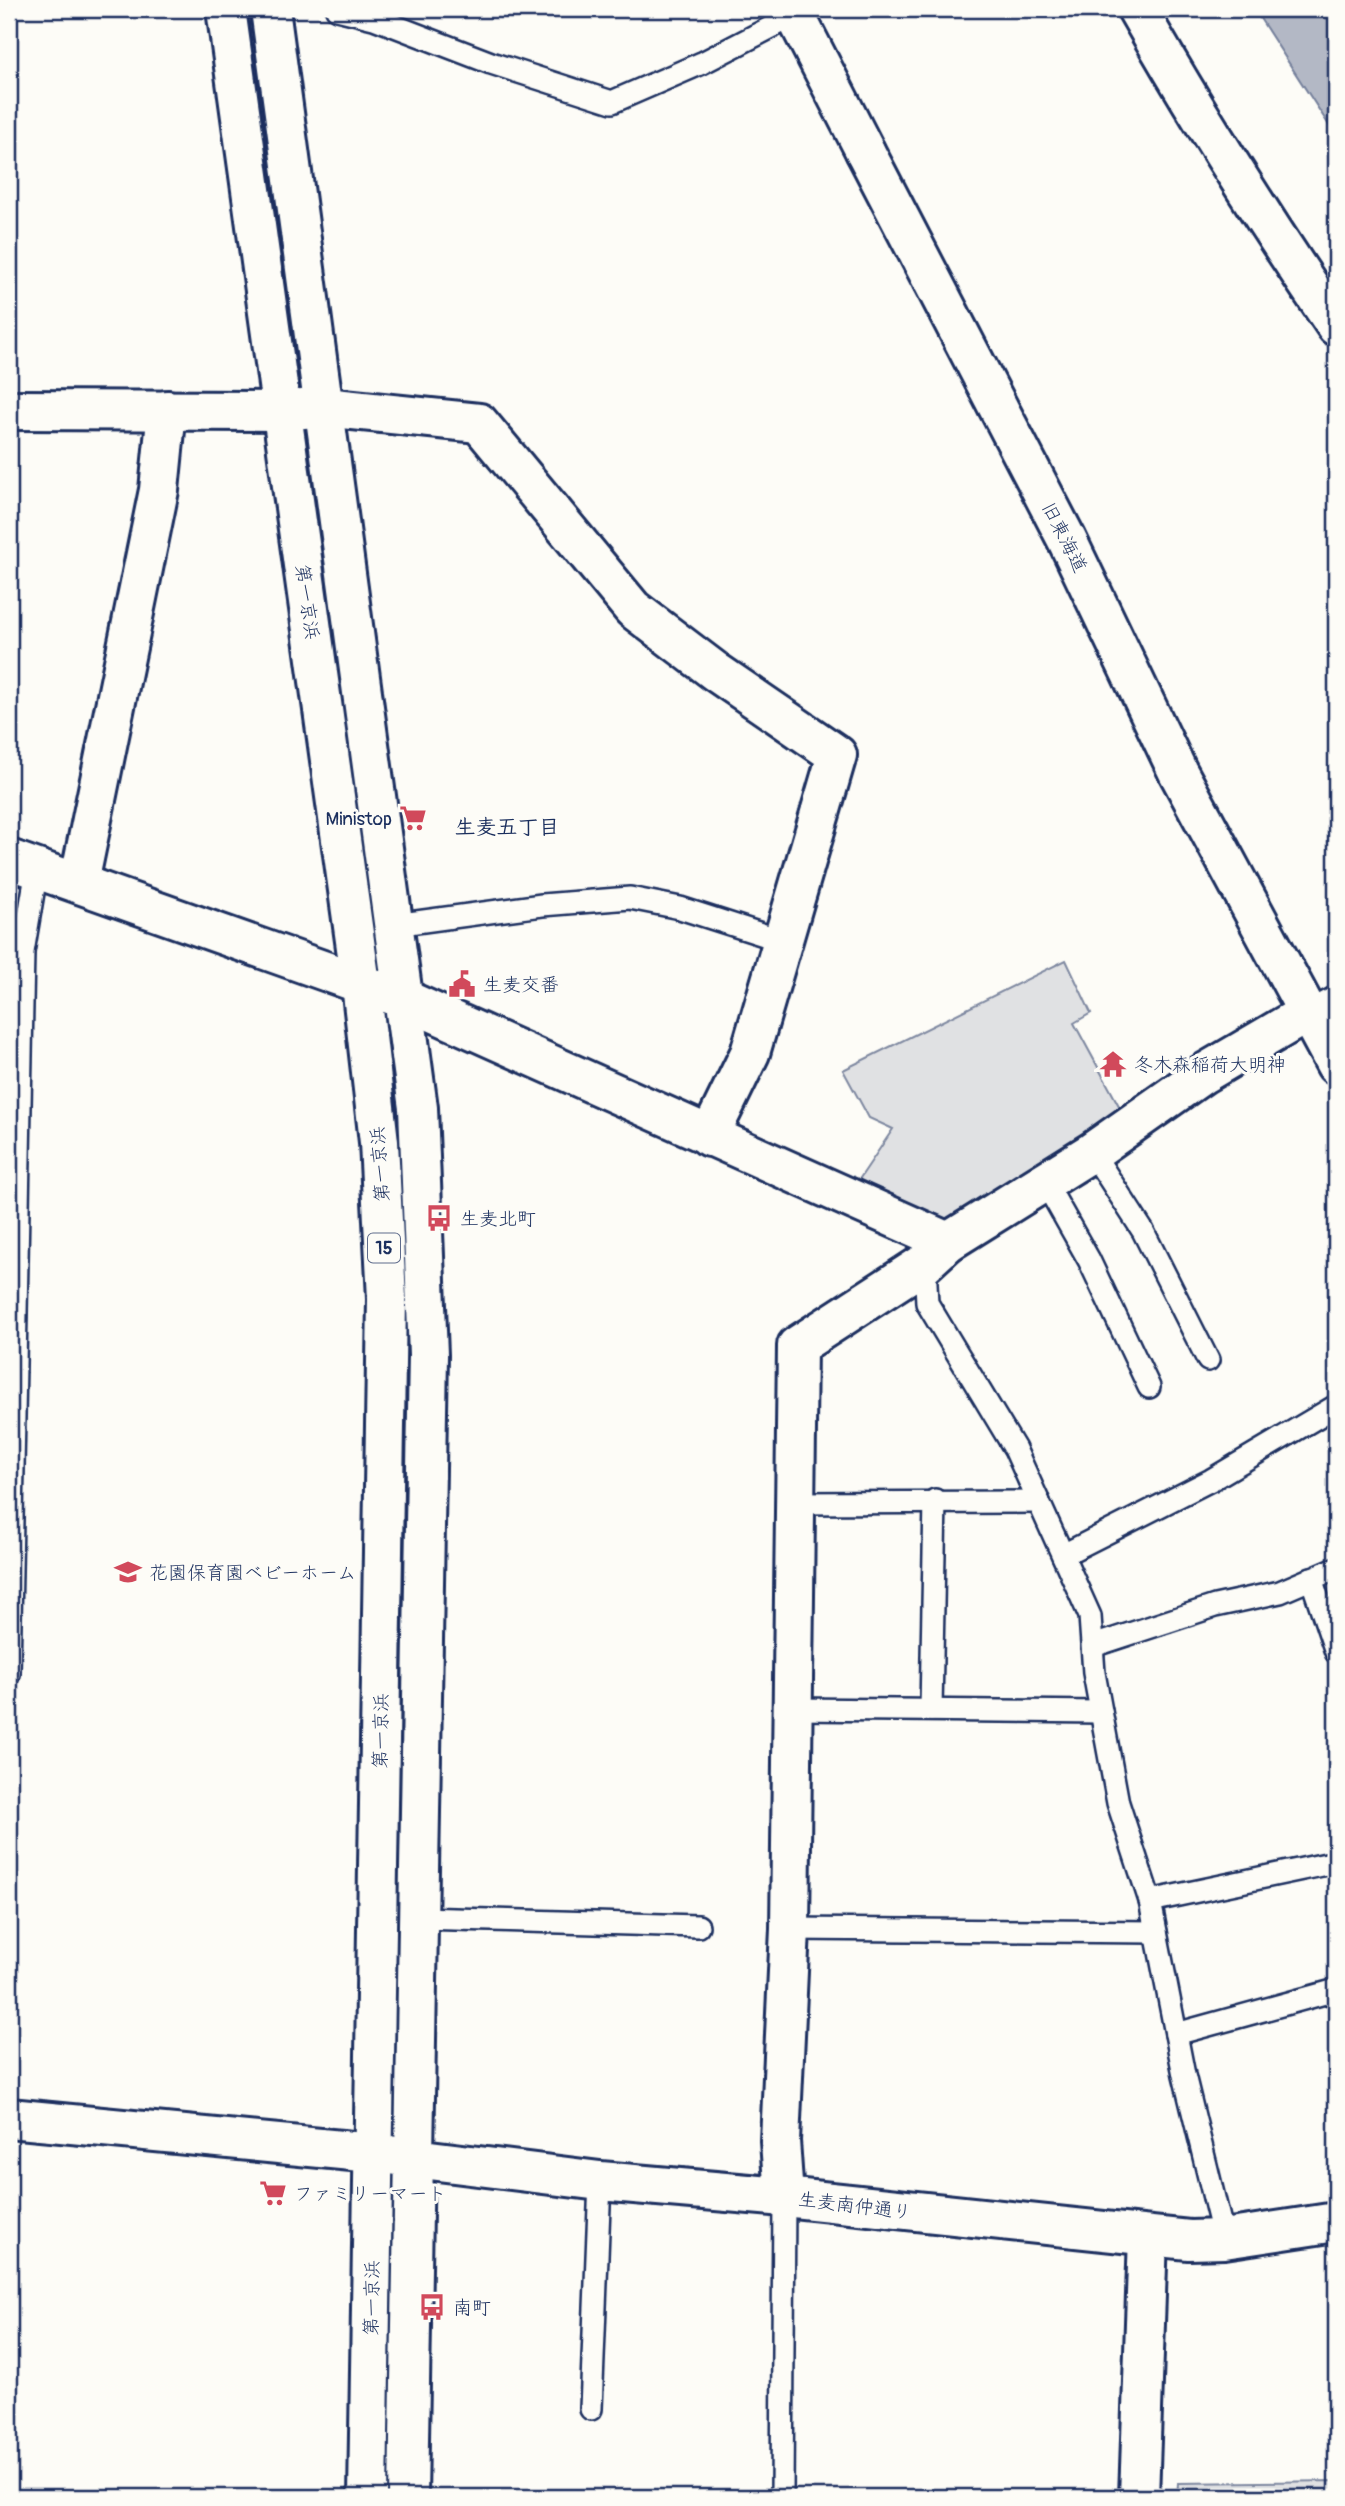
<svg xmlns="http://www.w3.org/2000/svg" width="1345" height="2506" viewBox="0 0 1345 2506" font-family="Pangolin,'Klee One',sans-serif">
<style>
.green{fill:#e0e1e3;stroke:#7e88a0;stroke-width:2}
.water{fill:#b3b8c5;stroke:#76819c;stroke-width:2}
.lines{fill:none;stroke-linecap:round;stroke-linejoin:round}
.service-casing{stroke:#1b2f5e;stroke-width:26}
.minor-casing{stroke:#1b2f5e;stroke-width:44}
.tertiary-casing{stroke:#1b2f5e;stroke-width:44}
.trunk-casing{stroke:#1b2f5e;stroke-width:44}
.service{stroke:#fdfcf7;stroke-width:21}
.minor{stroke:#fdfcf7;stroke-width:38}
.tertiary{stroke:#fdfcf7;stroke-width:38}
.trunk{stroke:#fdfcf7;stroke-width:38}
.labels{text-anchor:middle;stroke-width:6;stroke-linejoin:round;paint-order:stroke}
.shield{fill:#fdfcf7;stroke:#5f6c8c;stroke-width:2}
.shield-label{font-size:18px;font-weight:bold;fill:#1b2f5e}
.street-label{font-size:19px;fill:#1b2f5e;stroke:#fdfcf7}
.poi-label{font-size:19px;fill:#1b2f5e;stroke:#fdfcf7;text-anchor:start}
.neighbourhood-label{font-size:21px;font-weight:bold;fill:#1b2f5e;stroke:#fdfcf7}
</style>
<rect width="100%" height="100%" fill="#fdfcf7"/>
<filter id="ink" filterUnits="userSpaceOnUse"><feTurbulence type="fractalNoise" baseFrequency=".0143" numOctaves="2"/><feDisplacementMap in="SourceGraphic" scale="14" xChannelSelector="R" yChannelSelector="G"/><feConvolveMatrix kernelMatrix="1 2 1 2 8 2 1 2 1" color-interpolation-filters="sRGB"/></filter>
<g filter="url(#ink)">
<!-- green -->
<g class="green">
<path d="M1066 960 1091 1013 1074 1023 1124 1115 947 1226 856 1184 893 1129 869 1118 843 1070Z"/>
<path d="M1335 2481 1336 2497H1177L1178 2483Z"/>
</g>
<!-- water -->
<path class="water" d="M1254 9H1336V136Z"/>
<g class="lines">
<defs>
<g id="service">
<path d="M337 9 374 18 491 63 612 102 702 63 795 15"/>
<path d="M394 925 542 905 630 898 680 908 783 941"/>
<path d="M1307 1013 1336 997"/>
<path d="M1092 1152 1143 1231 1208 1360"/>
<path d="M1045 1182 1089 1260 1149 1387"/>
<path d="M925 1263 927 1303 1015 1449 1090 1616 1094 1673 1118 1803 1150 1901 1184 2075 1224 2239"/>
<path d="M793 1503 1039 1502"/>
<path d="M1063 1555 1211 1480 1336 1406"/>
<path d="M1311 1578 1336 1652"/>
<path d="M1093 1646 1215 1606 1280 1592 1336 1568"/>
<path d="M9 1674 23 952 37 869"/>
<path d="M794 1709 1101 1712"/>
<path d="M931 1710 935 1500"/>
<path d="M1150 1901 1336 1862"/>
<path d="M418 1918 698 1926"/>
<path d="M790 1929 1156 1932"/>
<path d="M1176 2034 1336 1990"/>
<path d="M591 2409 600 2181"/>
<path d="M782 2497 784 2197"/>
</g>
<g id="minor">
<path d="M1137 9C1199 118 1266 223 1336 326"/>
<path d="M865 151 1067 540 1178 772 1336 1065"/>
<path d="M9 410 282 411 324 407 479 423 633 609 716 672 837 755 750 1053 709 1137"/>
<path d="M9 859 404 999 948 1242"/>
<path d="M79 883 159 490 167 410"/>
<path d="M9 2118 373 2153"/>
<path d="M784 2197 780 2141 790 1929 797 1346 925 1263 948 1242 1092 1152 1203 1074 1307 1013"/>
<path d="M1139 2497 1148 2236"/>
</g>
<g id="tertiary">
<path d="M792 9 865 151"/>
<path d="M373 2153 600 2181 784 2197 1189 2240 1224 2239 1336 2222"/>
</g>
<g id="trunk">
<path d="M226 9 361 984 379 1142 387 1299 368 2497"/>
<path d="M270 9 418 1108 428 1355 408 2497"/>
</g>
</defs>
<!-- service casing -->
<use href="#service" class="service-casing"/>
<!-- minor casing -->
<use href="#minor" class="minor-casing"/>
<!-- tertiary casing -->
<use href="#tertiary" class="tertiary-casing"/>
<!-- trunk casing -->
<use href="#trunk" class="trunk-casing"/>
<!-- service -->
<use href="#service" class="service"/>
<!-- minor -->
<use href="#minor" class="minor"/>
<!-- tertiary -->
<use href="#tertiary" class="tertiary"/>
<!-- trunk -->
<use href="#trunk" class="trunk"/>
</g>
</g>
<!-- icons -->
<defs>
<symbol id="supermarket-bare" viewBox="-9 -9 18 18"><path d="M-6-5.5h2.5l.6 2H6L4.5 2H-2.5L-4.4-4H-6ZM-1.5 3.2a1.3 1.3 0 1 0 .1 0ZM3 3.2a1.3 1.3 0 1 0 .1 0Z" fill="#d1495b" stroke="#fdfcf7" stroke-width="2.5" paint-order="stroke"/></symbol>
<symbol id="civic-bare" viewBox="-9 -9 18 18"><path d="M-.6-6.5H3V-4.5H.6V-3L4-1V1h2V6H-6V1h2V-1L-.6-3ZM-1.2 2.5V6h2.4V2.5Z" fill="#d1495b" stroke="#fdfcf7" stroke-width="2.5" paint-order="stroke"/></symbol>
<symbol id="temple-bare" viewBox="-9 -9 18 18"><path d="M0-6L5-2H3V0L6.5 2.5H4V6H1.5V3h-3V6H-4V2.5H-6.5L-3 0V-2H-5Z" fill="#d1495b" stroke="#fdfcf7" stroke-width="2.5" paint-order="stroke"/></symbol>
<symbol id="bus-bare" viewBox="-9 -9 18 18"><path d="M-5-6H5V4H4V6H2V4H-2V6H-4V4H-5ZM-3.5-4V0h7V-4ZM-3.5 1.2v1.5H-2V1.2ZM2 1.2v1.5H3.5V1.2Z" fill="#d1495b" stroke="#fdfcf7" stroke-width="2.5" paint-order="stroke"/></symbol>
<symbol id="school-bare" viewBox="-9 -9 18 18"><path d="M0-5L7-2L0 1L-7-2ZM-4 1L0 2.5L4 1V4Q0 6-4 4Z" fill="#d1495b" stroke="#fdfcf7" stroke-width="2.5" paint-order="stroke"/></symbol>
</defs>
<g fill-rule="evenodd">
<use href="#supermarket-bare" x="394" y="799" width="38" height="38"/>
<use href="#civic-bare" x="443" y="965" width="38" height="38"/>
<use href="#temple-bare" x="1094" y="1045" width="38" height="38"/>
<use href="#bus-bare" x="420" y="1199" width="38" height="38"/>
<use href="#school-bare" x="109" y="1553" width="38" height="38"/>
<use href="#supermarket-bare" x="254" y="2174" width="38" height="38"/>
<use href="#bus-bare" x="413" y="2288" width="38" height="38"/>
</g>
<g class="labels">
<!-- shield labels -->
<rect class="shield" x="368" y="1233.5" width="32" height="29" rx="5"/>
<g class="shield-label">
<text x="384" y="1254">15</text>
</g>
<!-- street labels -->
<g class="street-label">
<text transform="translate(1065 537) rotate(63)" y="7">旧東海道</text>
<text transform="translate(308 602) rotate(82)" y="7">第一京浜</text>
<text transform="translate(379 1164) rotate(-94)" y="7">第一京浜</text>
<text transform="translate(380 1731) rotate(-89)" y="7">第一京浜</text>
<text transform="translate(855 2205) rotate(7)" y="7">生麦南仲通り</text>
<text transform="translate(371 2298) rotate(-89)" y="7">第一京浜</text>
</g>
<!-- poi labels -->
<g class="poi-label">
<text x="392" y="825" text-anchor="end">Ministop</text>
<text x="483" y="991">生麦交番</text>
<text x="1134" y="1071">冬木森稲荷大明神</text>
<text x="460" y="1225">生麦北町</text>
<text x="149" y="1579">花園保育園ベビーホーム</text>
<text x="294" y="2200">ファミリーマート</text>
<text x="453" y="2314">南町</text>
</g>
<!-- neighbourhood labels -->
<g class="neighbourhood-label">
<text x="507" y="834">生麦五丁目</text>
</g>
</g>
<!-- margin -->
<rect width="1345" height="2506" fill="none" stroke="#fdfcf7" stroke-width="35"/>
<rect x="18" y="18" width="1310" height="2471" fill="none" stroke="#1b2f5e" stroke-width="2.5" filter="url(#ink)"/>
</svg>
